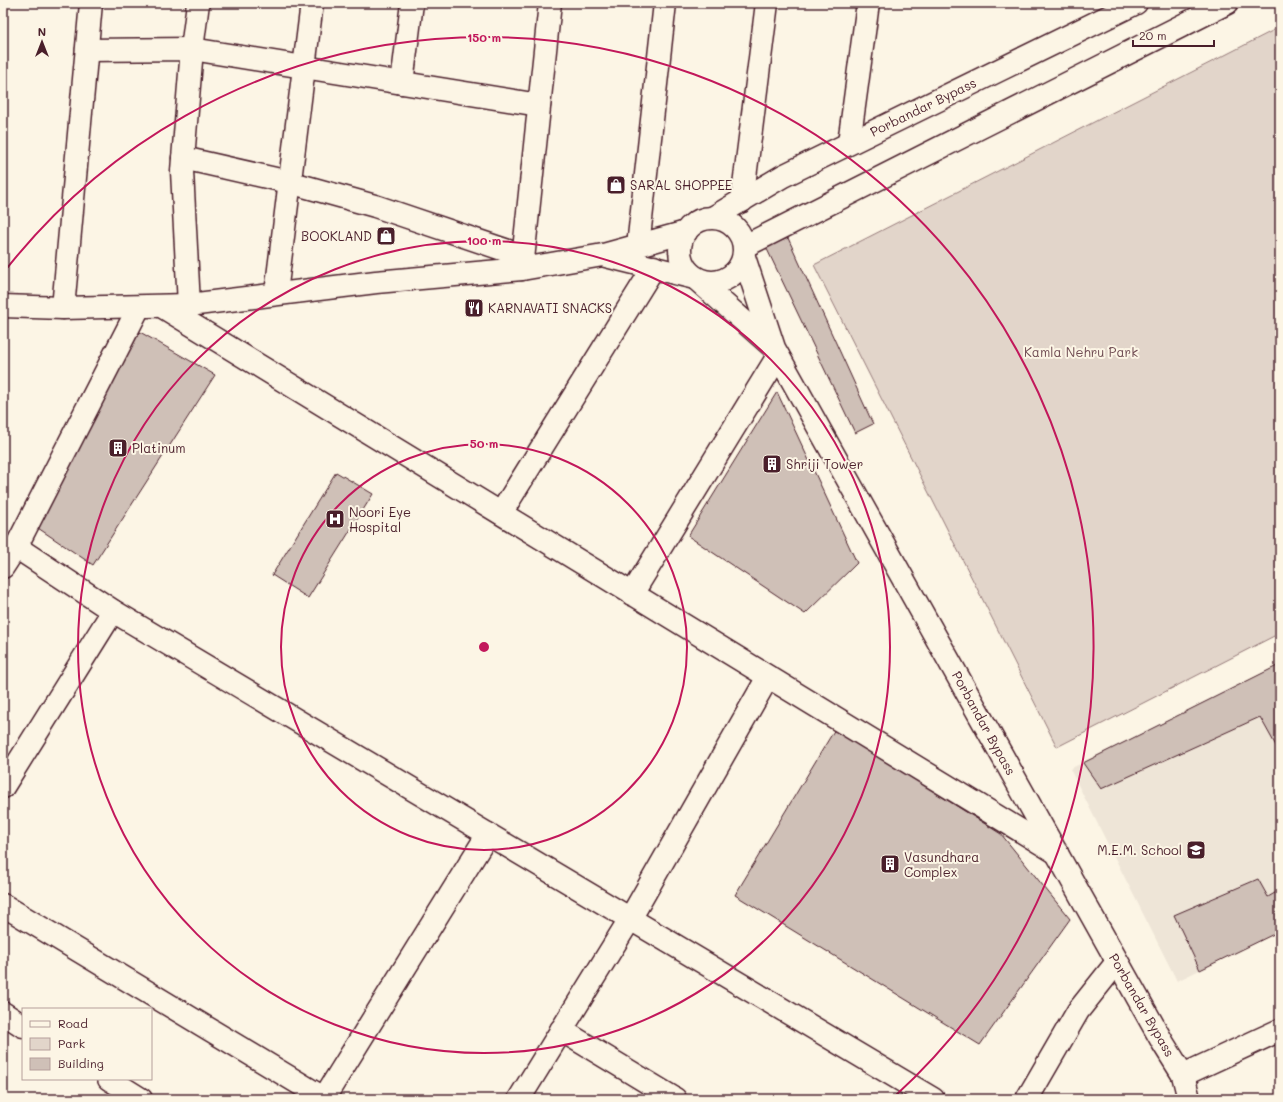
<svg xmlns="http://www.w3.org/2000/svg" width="1283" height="1102" viewBox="0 0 1283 1102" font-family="Mali,sans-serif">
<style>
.built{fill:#eee5d7}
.green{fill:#e2d5ca;stroke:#967a7a}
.building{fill:#cfc0b7;stroke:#4a1f2b}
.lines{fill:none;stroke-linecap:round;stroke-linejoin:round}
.minor-casing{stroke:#4a1f2b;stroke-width:25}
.tertiary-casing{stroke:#4a1f2b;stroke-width:25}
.secondary-casing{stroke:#4a1f2b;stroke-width:25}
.primary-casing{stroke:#4a1f2b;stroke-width:25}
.minor{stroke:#fcf5e5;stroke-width:22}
.tertiary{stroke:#fcf5e5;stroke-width:22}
.secondary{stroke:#fcf5e5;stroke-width:22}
.primary{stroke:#fcf5e5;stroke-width:22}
.ring{fill:none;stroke:#c2185b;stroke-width:2}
.labels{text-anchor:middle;stroke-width:4;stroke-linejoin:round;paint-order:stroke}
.street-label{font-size:13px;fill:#4a1f2b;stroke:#fcf5e5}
.poi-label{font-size:13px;fill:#4a1f2b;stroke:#fcf5e5;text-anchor:start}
.park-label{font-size:13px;fill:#704c53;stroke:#fcf5e5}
.centre{fill:#c2185b;stroke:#fcf5e5;stroke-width:2}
.ring-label{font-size:12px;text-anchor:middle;font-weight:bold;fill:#c2185b;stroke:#fcf5e5;stroke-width:4;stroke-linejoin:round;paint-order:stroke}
</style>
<rect width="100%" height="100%" fill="#fcf5e5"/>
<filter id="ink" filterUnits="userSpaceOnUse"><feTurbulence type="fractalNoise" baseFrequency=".025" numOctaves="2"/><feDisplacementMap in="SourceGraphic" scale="8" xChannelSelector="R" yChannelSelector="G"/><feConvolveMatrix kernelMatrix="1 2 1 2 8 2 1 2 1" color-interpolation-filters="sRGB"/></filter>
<g filter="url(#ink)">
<!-- built -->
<path class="built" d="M1279 665 1280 931 1177 981 1070 769Z"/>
<!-- green -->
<path class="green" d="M1280 27V633L1057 747 814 265Z"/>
<!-- building -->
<g class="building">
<path d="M788 238 873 424 855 433 766 247Z"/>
<path d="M133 328 215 375 93 565 29 522Z"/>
<path d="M777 392 857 563 805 614 688 536Z"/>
<path d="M336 472 373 494 308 598 272 575Z"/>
<path d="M1279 665 1280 753 1260 717 1101 789 1083 763Z"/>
<path d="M835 729 1001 834 1070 919 980 1045 735 895Z"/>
<path d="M1258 879 1268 897 1280 890V931L1200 970 1174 915Z"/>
</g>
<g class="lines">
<defs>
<g id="minor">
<path d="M87 50 192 49 539 105"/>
<path d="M402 83 412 3"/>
<path d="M849 143 868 3"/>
<path d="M183 158 289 182 375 206 523 256"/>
<path d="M742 201 767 3"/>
<path d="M638 246 665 3"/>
<path d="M522 269 550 3"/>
<path d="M276 293 312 3"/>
<path d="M189 305 182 171 192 49 198 3"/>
<path d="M63 308 91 3"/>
<path d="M16 547 113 611 933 1099"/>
<path d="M3 567 16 547 139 307"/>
<path d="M3 787 113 611"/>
<path d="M3 1013 23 1026"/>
<path d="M561 1030 675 1099"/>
<path d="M109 1079 141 1099"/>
<path d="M324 1098 488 834"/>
<path d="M519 1099 630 919 768 677"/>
<path d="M1027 1099 1078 1011 1117 962"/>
</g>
<g id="tertiary">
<path d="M163 307 1057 853"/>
<path d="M501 513 654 267"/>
<path d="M632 594 778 356"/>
<path d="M1183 1075 1280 1030"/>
</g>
<g id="secondary">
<path d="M606 256 695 278"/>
<path d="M3 306 63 308 189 305 376 282 522 269 603 255 686 232"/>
<path d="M3 905 325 1099"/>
</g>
<g id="primary">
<path d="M714 217 783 176 1136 3"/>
<circle cx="712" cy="250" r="32"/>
<path d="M745 246 1227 3"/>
<path d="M744 257 774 348 1163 1043 1183 1075 1189 1099"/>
<path d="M695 278 773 347"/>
</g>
</defs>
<!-- minor casing -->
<use href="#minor" class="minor-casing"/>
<!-- tertiary casing -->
<use href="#tertiary" class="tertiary-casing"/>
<!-- secondary casing -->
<use href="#secondary" class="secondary-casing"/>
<!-- primary casing -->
<use href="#primary" class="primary-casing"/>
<!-- minor -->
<use href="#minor" class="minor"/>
<!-- tertiary -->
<use href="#tertiary" class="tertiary"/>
<!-- secondary -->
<use href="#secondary" class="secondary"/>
<!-- primary -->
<use href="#primary" class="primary"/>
</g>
</g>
<!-- distance rings -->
<g class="ring">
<circle cx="484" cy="647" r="203"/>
<circle cx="484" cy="647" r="406"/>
<path d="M4 272A609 609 0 1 1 895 1096"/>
</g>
<!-- icons -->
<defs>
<symbol id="shop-square" viewBox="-11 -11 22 22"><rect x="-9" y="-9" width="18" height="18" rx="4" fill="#4a1f2b" stroke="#fcf5e5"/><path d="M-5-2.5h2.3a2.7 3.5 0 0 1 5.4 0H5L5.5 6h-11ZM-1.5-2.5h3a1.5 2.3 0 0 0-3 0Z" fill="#fff"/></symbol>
<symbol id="restaurant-square" viewBox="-11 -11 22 22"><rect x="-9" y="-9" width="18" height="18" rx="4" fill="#4a1f2b" stroke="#fcf5e5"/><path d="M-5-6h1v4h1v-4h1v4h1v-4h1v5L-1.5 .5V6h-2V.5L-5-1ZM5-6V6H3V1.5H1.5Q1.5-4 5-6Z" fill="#fff"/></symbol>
<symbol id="building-square" viewBox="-11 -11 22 22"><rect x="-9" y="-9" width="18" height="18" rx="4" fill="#4a1f2b" stroke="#fcf5e5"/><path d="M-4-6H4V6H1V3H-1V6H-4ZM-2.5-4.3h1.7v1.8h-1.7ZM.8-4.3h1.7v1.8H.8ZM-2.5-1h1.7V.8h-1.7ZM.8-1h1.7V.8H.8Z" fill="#fff"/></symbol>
<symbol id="hospital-square" viewBox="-11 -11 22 22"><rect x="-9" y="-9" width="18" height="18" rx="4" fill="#4a1f2b" stroke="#fcf5e5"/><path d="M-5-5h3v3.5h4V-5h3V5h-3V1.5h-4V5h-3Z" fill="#fff"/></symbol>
<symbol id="school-square" viewBox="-11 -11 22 22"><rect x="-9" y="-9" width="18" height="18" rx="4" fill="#4a1f2b" stroke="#fcf5e5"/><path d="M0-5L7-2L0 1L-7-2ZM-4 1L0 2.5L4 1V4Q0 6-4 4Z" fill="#fff"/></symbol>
</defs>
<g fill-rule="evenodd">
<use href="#shop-square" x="605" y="174" width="22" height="22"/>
<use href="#shop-square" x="375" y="225" width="22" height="22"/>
<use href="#restaurant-square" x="463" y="297" width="22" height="22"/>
<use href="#building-square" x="107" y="437" width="22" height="22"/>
<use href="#building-square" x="761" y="453" width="22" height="22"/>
<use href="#hospital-square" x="324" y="508" width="22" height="22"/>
<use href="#school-square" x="1185" y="839" width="22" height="22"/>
<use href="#building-square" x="879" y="853" width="22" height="22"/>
</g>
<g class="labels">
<!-- street labels -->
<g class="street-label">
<text transform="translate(923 107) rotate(-26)" y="5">Porbandar Bypass</text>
<text transform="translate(984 723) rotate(61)" y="5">Porbandar Bypass</text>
<text transform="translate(1142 1005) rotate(60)" y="5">Porbandar Bypass</text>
</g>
<!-- poi labels -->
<g class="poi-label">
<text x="630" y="190">SARAL SHOPPEE</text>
<text x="372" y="241" text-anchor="end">BOOKLAND</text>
<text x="488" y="313">KARNAVATI SNACKS</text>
<text x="132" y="453">Platinum</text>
<text x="786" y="469">Shriji Tower</text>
<text x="349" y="517">Noori Eye<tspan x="349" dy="15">Hospital</tspan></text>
<text x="1182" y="855" text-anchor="end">M.E.M. School</text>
<text x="904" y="862">Vasundhara<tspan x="904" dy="15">Complex</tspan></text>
</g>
<!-- park labels -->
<g class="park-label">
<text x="1081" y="357">Kamla Nehru Park</text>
</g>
</g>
<circle cx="484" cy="647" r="6" class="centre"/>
<g class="ring-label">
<text x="484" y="42">150 m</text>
<text x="484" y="245">100 m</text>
<text x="484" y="448">50 m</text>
</g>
<!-- margin -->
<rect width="1283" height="1102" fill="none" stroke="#fcf5e5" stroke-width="16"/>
<rect x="8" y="8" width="1267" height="1086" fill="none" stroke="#4a1f2b" stroke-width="1.5" filter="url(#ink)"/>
<!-- legend -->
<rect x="22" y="1008" width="130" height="72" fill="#fcf5e5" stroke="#b59f9b"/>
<rect x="30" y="1021" width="20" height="6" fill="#fcf5e5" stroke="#b59f9b"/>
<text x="58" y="1028" font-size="12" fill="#4a1f2b">Road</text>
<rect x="30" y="1038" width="20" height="12" fill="#e2d5ca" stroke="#b59f9b"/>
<text x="58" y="1048" font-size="12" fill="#4a1f2b">Park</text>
<rect x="30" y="1058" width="20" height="12" fill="#cfc0b7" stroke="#b59f9b"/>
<text x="58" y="1068" font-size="12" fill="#4a1f2b">Building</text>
<!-- north arrow -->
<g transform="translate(42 42)" stroke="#fcf5e5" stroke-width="3" paint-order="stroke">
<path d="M0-3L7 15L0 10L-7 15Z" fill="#4a1f2b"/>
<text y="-6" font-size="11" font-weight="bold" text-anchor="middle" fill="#4a1f2b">N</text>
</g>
<!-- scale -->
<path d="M1133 40v6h81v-6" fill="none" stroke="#4a1f2b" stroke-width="2"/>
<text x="1139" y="40" font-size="12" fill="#4a1f2b" stroke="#fcf5e5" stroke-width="3" paint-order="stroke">20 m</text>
</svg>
